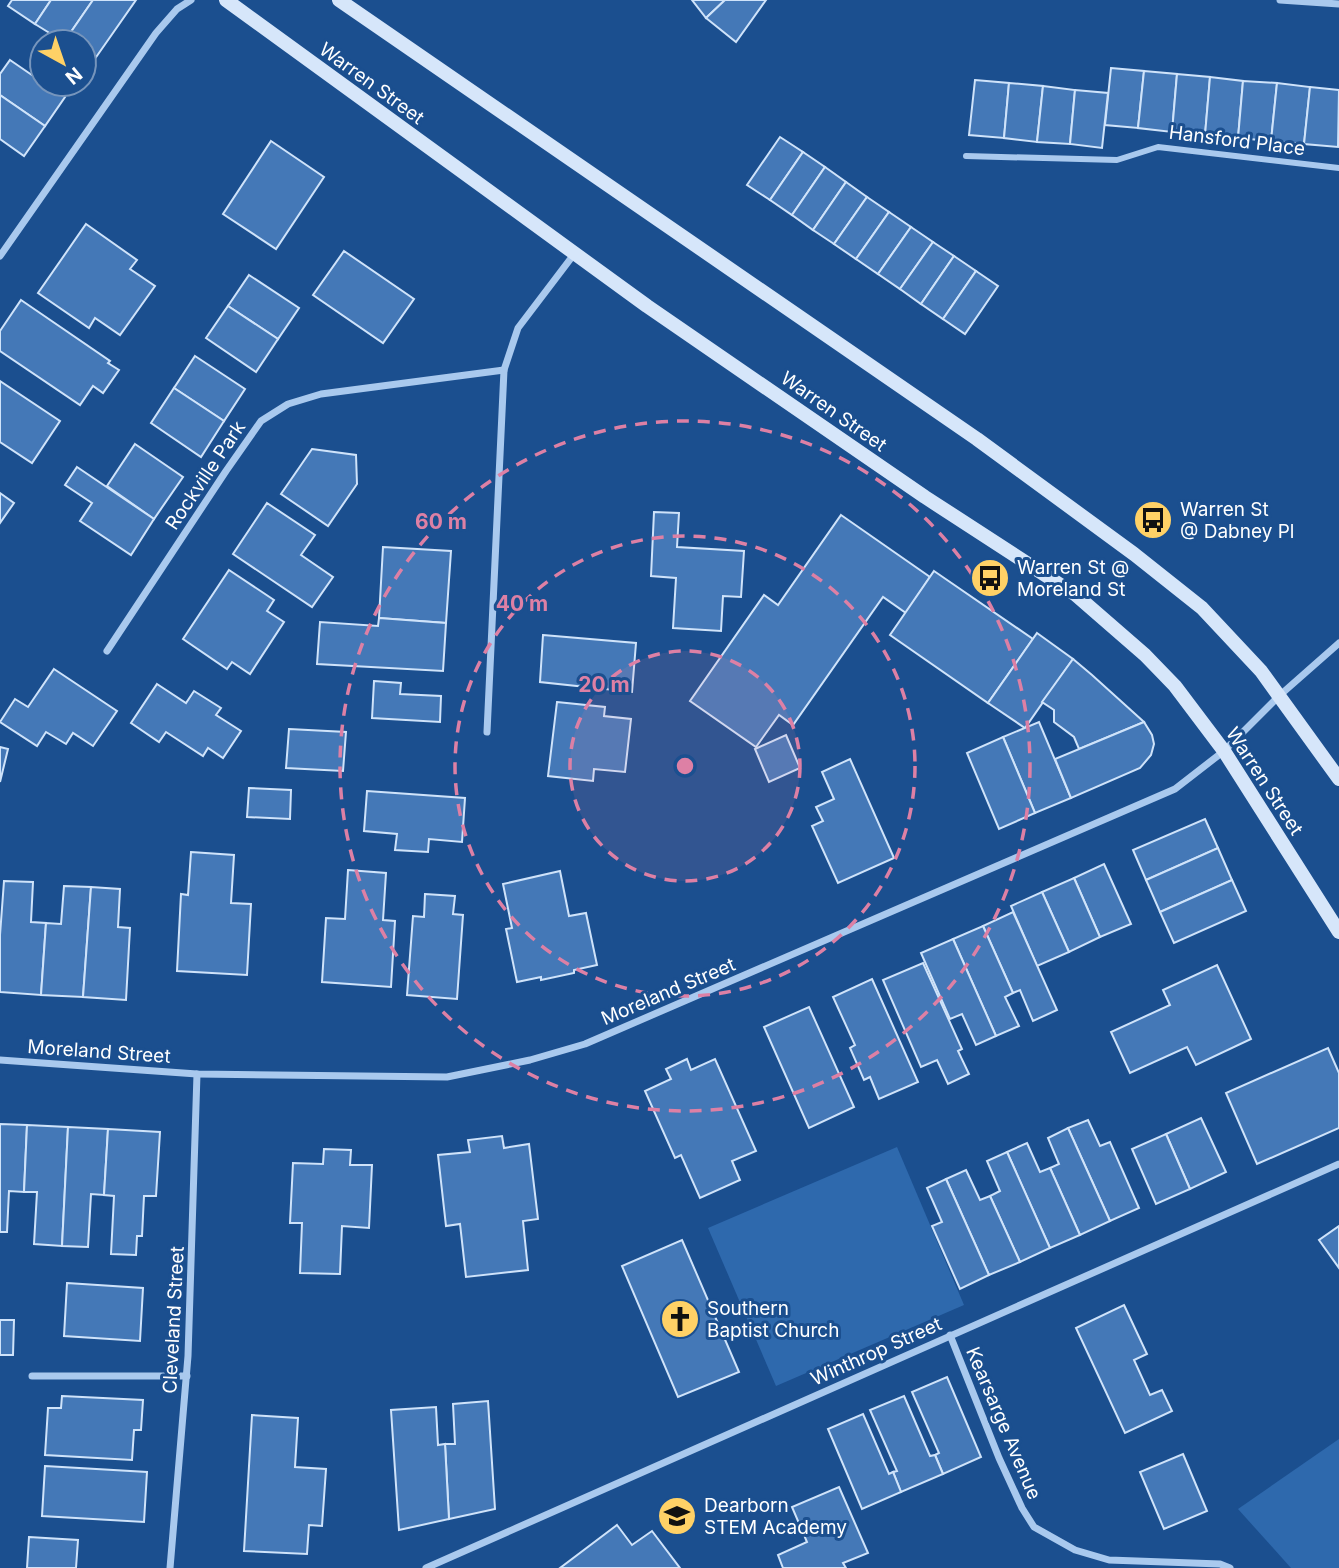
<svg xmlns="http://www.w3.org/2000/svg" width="1339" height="1568" viewBox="0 0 1339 1568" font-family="Inter,sans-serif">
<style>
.green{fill:#2e69ad}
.building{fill:#4478b7;stroke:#cfe3fa;stroke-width:2}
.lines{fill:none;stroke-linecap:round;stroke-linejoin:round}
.pedestrian{stroke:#a9c9ee;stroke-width:6}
.minor{stroke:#a9c9ee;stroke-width:7}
.secondary{stroke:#d6e6fa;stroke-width:14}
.ring{fill:none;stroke:#dd80a5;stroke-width:3.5;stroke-dasharray:12 9}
.labels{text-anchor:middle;stroke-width:6;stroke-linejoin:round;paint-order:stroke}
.street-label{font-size:19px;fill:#fff;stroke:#1b4f8f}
.poi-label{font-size:19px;fill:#fff;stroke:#1b4f8f;text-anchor:start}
.centre{fill:#dd80a5;stroke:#1b4f8f;stroke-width:3.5}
.ring-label{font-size:21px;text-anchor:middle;font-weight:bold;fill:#dd80a5;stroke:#1b4f8f;stroke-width:6;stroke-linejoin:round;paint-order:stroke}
</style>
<rect width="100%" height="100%" fill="#1b4f8f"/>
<!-- green -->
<g class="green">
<path d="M897 1147 964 1305 776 1386 708 1228Z"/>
<path d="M1339 1439V1568H1291L1238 1509Z"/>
</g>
<!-- building -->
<g class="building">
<path d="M12 0H51L35 24 8 6Z"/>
<path d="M51 0H93L64 42 35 24Z"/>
<path d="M93 0H136L92 63 84 58V42H64Z"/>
<path d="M692 0H725L706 18Z"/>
<path d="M725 0H766L736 42 706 18Z"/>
<path d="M10 60 42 82V84L65 97 45 126 0 95V74Z"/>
<path d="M1111 68 1144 71 1138 128 1105 125Z"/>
<path d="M1144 71 1177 74 1172 132 1138 128Z"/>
<path d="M1177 74 1210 77 1205 135 1172 132Z"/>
<path d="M1210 77 1243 81 1238 138 1205 135Z"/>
<path d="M975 80 1009 83 1004 138 969 135Z"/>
<path d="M1243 81 1277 83 1271 141 1238 138Z"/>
<path d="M1009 83 1043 86 1037 142 1004 138Z"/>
<path d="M1277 83 1310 87 1304 144 1271 141Z"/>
<path d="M1043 86 1075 90 1070 144 1037 142Z"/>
<path d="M1310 87 1339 90 1338 147 1304 144Z"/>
<path d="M1075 90 1108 93 1102 148 1070 144Z"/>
<path d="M0 95 45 126 24 156 0 139Z"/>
<path d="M780 137 803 152 770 200 747 185Z"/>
<path d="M271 141 324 177 276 249 223 214Z"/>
<path d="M803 152 825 167 792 215 770 200Z"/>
<path d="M825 167 846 182 813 230 792 215Z"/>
<path d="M846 182 867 197 834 244 813 230Z"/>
<path d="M867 197 889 212 856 259 834 244Z"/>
<path d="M889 212 911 227 878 274 856 259Z"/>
<path d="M86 224 137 260 130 269 155 286 120 335 95 318 89 328 38 293Z"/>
<path d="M911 227 933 242 900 289 878 274Z"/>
<path d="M933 242 954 256 921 304 900 289Z"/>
<path d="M344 251 414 299 383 343 313 295Z"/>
<path d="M954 256 976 271 943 319 921 304Z"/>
<path d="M976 271 998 286 965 334 943 319Z"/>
<path d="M249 275 299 308 278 339 228 306Z"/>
<path d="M21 300 110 361 108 363 119 370 103 393 93 386 80 405 0 351V331Z"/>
<path d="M228 306 278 339 256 372 206 338Z"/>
<path d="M195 356 245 389 224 421 174 388Z"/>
<path d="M0 381 60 421 32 463 0 442Z"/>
<path d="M174 388 224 421 201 457 151 423Z"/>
<path d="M135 444 183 477 154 519 107 486Z"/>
<path d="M312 449 356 455 357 484 328 526 281 494Z"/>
<path d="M77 467 154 519 131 555 80 521 92 503 65 485Z"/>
<path d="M0 493 14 503 0 523Z"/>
<path d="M267 503 315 535 301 555 333 577 312 607 233 554Z"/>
<path d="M654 512 679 513 677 547 744 551 741 597 723 596 721 631 673 628 676 578 651 576Z"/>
<path d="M841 515 930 577 906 613 883 597 793 725 779 715 756 747 690 701 764 595 778 605Z"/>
<path d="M383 547 451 551 446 623 379 618Z"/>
<path d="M229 570 274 600 267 611 284 622 250 674 232 662 227 669 183 639Z"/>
<path d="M934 571 1033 639 988 703 890 635Z"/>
<path d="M379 618 446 623 443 671 317 664 320 622 378 626Z"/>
<path d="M1037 633 1073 659 1025 728 988 703Z"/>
<path d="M543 635 636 643 632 692 540 682Z"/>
<path d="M1073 659 1092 675 1144 722 1079 749 1074 737 1054 722V710L1042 702Z"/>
<path d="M54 669 117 711 93 746 73 733 66 744 46 732 37 746 0 722 15 699 28 707Z"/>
<path d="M374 681 401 683 400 694 441 696 440 722 372 718Z"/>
<path d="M157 684 186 703 194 691 221 708 216 715 241 731 223 758 208 748 203 756 166 732 159 742 131 723Z"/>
<path d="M557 702 605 707 604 716 631 719 625 772 594 769 593 781 548 776Z"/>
<path d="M1039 722 1071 798 1035 813 1003 737Z"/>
<path d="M1144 722 1152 735 1154 744 1151 755 1140 768 1071 798 1055 759Z"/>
<path d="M289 729 346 732 343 771 286 768Z"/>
<path d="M786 735 800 768 769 782 755 749Z"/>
<path d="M1003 737 1035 813 999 829 967 753Z"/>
<path d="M0 747 8 749 0 782Z"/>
<path d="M850 759 894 858 838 883 812 826 823 821 816 807 834 799 822 772Z"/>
<path d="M249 788 291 790 290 819 247 817Z"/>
<path d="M367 791 465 798 462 842 429 839 428 852 395 850 397 834 364 831Z"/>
<path d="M1205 819 1218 848 1146 880 1133 850Z"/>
<path d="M1218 848 1232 880 1160 912 1146 880Z"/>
<path d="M191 852 234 855 231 903 251 904 247 975 177 971 181 894 188 895Z"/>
<path d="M1104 864 1131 924 1100 937 1074 878Z"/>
<path d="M348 870 386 873 383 920 395 921 391 987 322 982 326 918 345 919Z"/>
<path d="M560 871 569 916 586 913 597 965 574 970V973L541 980V977L517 982 506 929 512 928 503 884Z"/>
<path d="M1074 878 1100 937 1069 952 1042 892Z"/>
<path d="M1232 880 1246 911 1174 943 1160 912Z"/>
<path d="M4 881 33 882 31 922 46 923 41 995 0 992V935Z"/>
<path d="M64 886 91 887 83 997 41 995 46 923 61 924Z"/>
<path d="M91 887 120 889 118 927 130 928 126 1000 83 997Z"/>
<path d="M1042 892 1069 952 1037 966 1011 906Z"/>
<path d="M425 894 455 896 453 914 463 915 457 999 407 995 413 916 424 917Z"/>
<path d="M1013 912 1057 1010 1033 1021 1020 990 1013 993 983 926Z"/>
<path d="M983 926 1013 993 1005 997 1019 1026 996 1036 953 939Z"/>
<path d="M953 939 996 1036 976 1045 962 1014 950 1019 921 953Z"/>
<path d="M923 963 962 1049 958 1051 969 1074 948 1084 937 1060 921 1067 883 980Z"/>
<path d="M1217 965 1251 1039 1196 1065 1187 1047 1130 1073 1111 1032 1170 1005 1163 990Z"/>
<path d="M872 979 918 1082 879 1099 870 1077 864 1080 850 1048 855 1045 833 997Z"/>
<path d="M809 1007 854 1107 809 1128 764 1027Z"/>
<path d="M1328 1048 1339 1073V1128L1257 1164 1226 1093Z"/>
<path d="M687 1059 691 1070 715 1059 756 1151 732 1161 740 1180 700 1198 681 1155 675 1158 645 1091 671 1079 666 1069Z"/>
<path d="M1201 1118 1226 1172 1190 1189 1166 1134Z"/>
<path d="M1088 1120 1100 1146 1110 1142 1139 1208 1110 1221 1068 1128Z"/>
<path d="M0 1124 27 1125 24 1192 9 1191 7 1232H0Z"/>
<path d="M27 1125 68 1127 62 1246 34 1244 37 1192H24Z"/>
<path d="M68 1127 108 1129 104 1195 91 1194 88 1247 62 1246Z"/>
<path d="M1068 1128 1110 1221 1080 1235 1050 1168 1059 1164 1048 1138Z"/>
<path d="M108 1129 160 1132 156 1196H144L142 1236H137L136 1255 111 1254 114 1196 104 1195Z"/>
<path d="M1166 1134 1190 1189 1156 1204 1132 1149Z"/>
<path d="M502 1136 504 1148 529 1144 538 1219 523 1221 528 1270 466 1277 460 1224 446 1226 438 1155 470 1152 468 1140Z"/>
<path d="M1027 1143 1040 1172 1050 1168 1080 1235 1050 1248 1007 1152Z"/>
<path d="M324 1149 351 1150 350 1165H372L369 1228 342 1226 340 1274 300 1273 302 1223H290L293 1163 323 1164Z"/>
<path d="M1007 1152 1050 1248 1020 1262 990 1196 1000 1191 987 1161Z"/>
<path d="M966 1170 980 1200 990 1196 1020 1262 989 1275 946 1179Z"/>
<path d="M946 1179 989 1275 960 1289 932 1226 942 1222 927 1188Z"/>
<path d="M1339 1226V1268L1319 1240Z"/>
<path d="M682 1240 739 1372 678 1397 622 1266Z"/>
<path d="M67 1283 143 1288 140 1341 64 1336Z"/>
<path d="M1124 1305 1147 1354 1134 1360 1150 1395 1162 1390 1172 1411 1125 1433 1076 1328Z"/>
<path d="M0 1320H14L13 1355H0Z"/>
<path d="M947 1377 981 1457 943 1474 935 1455 939 1453 912 1392Z"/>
<path d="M62 1396 143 1400 141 1430H134L132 1460 45 1455 48 1408H61Z"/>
<path d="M904 1396 930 1456 935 1455 943 1474 901 1492 893 1472 897 1471 870 1410Z"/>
<path d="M488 1401 495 1509 449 1519 445 1444H455L453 1404Z"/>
<path d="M436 1407 438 1445 445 1444 449 1519 399 1530 391 1410Z"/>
<path d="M863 1414 889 1474 893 1472 901 1492 862 1509 828 1429Z"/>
<path d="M252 1415 298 1418 295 1467 326 1469 322 1526 309 1525 307 1554 244 1551Z"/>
<path d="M1183 1454 1207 1511 1164 1529 1140 1472Z"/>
<path d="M45 1466 147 1472 144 1522 42 1516Z"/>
<path d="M839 1487 868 1553 843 1563 846 1568H783L778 1555 807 1542 792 1507Z"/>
<path d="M617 1525 632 1545 652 1531 680 1568H560Z"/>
<path d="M29 1537 78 1540 76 1568H27Z"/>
</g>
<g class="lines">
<!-- pedestrian -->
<path class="pedestrian" d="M966 156 1117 160 1158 147 1339 168"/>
<!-- minor -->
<g class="minor">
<path d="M1280 0 1339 4"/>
<path d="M0 256 156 33 177 9 191 0"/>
<path d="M107 651 226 471 261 421 288 404 321 394 504 370"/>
<path d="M487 732 504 370 518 328 575 253"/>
<path d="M0 1060 197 1074 447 1077 530 1060 585 1044 1175 789 1224 751 1279 696 1339 643"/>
<path d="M950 1335 999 1458 1022 1508 1034 1527 1075 1550 1109 1560 1220 1564 1230 1568"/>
<path d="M32 1376H187"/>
<path d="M170 1568 188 1356 197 1074"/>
<path d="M426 1568 1339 1164"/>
</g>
<!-- secondary -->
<g class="secondary">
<path d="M226 0 647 306 925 497 1076 595 1145 655 1175 686 1224 751 1339 932"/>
<path d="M339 0 977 439 1134 554 1202 608 1261 671 1339 779"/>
</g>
</g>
<!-- distance rings -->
<circle cx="685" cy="766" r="115" fill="#dd80a5" fill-opacity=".12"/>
<g class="ring">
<circle cx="685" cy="766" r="115"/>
<circle cx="685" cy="766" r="230"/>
<circle cx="685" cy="766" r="345"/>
</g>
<!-- icons -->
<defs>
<symbol id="bus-disc" viewBox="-11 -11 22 22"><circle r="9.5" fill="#ffd166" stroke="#1b4f8f"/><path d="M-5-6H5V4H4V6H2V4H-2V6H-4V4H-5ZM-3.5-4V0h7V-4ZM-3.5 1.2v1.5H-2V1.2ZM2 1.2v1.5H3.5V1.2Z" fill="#111"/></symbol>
<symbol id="church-disc" viewBox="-11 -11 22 22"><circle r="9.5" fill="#ffd166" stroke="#1b4f8f"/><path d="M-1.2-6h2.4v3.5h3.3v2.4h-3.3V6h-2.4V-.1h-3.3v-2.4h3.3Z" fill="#111"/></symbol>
<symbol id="school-disc" viewBox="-11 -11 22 22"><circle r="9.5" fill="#ffd166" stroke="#1b4f8f"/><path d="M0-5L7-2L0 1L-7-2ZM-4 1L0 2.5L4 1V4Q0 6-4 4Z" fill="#111"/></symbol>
</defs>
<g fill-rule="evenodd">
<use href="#bus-disc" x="1131" y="498" width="44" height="44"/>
<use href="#bus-disc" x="968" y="556" width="44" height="44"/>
<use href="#church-disc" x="658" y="1297" width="44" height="44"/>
<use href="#school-disc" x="655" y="1494" width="44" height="44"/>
</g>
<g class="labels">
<!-- street labels -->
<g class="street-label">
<text transform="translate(372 83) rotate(36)" y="7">Warren Street</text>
<text transform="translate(1237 140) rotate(7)" y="7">Hansford Place</text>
<text transform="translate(834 411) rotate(35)" y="7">Warren Street</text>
<text transform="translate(205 475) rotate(-56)" y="7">Rockville Park</text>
<text transform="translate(1265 781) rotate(57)" y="7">Warren Street</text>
<text transform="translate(668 991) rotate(-23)" y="7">Moreland Street</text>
<text transform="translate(99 1051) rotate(4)" y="7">Moreland Street</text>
<text transform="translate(173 1320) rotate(-87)" y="7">Cleveland Street</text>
<text transform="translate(876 1351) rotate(-24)" y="7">Winthrop Street</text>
<text transform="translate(1004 1423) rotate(67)" y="7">Kearsarge Avenue</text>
</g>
<!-- poi labels -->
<g class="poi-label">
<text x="1180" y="516">Warren St<tspan x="1180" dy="22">@ Dabney Pl</tspan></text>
<text x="1017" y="574">Warren St @<tspan x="1017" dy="22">Moreland St</tspan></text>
<text x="707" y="1315">Southern<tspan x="707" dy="22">Baptist Church</tspan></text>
<text x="704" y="1512">Dearborn<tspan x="704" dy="22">STEM Academy</tspan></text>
</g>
</g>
<circle cx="685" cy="766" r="10" class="centre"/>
<g class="ring-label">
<text x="441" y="529">60 m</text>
<text x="522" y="611">40 m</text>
<text x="604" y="692">20 m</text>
</g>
<!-- north arrow -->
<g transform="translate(63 63) rotate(140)"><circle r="33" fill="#1b4f8f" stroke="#7695bc" stroke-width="2"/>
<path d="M0-5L12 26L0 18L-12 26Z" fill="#ffd166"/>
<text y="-10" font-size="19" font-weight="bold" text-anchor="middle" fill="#ffffff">N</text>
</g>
</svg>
